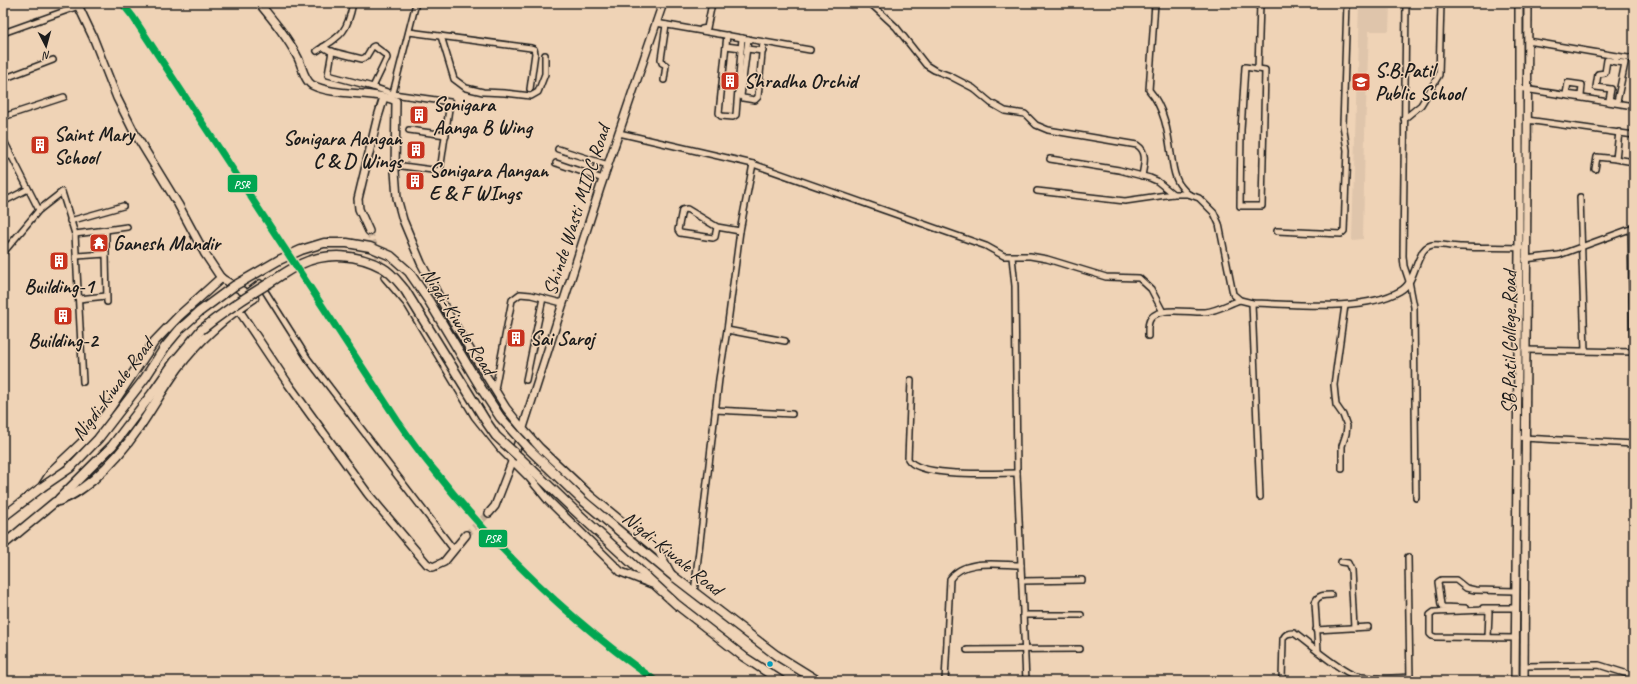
<svg xmlns="http://www.w3.org/2000/svg" width="1637" height="684" viewBox="0 0 1637 684" font-family="Caveat,sans-serif">
<style>
.built{fill:#dfc5ab}
.lines{fill:none;stroke-linecap:round;stroke-linejoin:round}
.secondary-tunnel{stroke:#c5ae97;stroke-width:7;stroke-dasharray:7 3.5;stroke-linecap:butt}
.street-casing{stroke:#1c1c1c;stroke-width:8}
.secondary-casing{stroke:#1c1c1c;stroke-width:10}
.primary-casing{stroke:#1c1c1c;stroke-width:11}
.street{stroke:#efd3b6;stroke-width:5}
.secondary{stroke:#efd3b6;stroke-width:7}
.primary{stroke:#efd3b6;stroke-width:8}
.primary-bridge-casing{stroke:#1c1c1c;stroke-width:11;stroke-linecap:butt}
.primary-bridge{stroke:#efd3b6;stroke-width:8}
.rail-1-casing{stroke:#efd3b6;stroke-width:10}
.rail-1{stroke:#00a651;stroke-width:7}
.bus-dot{fill:#039bbc;stroke:#efd3b6;stroke-width:1.5}
.labels{text-anchor:middle;stroke-width:3;stroke-linejoin:round;paint-order:stroke}
.poi-label{font-size:20px;font-weight:bold;fill:#1c1c1c;stroke:#efd3b6;text-anchor:start}
.street-label{font-size:20px;fill:#1c1c1c;stroke:#efd3b6}
.line-badge{stroke:#efd3b6;stroke-width:1.5}
.badge-label{font-size:11px;text-anchor:middle;font-weight:bold;fill:#fff}
</style>
<rect width="100%" height="100%" fill="#efd3b6"/>
<filter id="ink" filterUnits="userSpaceOnUse"><feTurbulence type="fractalNoise" baseFrequency=".025" numOctaves="2"/><feDisplacementMap in="SourceGraphic" scale="8" xChannelSelector="R" yChannelSelector="G"/><feConvolveMatrix kernelMatrix="1 2 1 2 8 2 1 2 1" color-interpolation-filters="sRGB"/></filter>
<g filter="url(#ink)">
<!-- built -->
<path class="built" d="M1359 3H1390L1389 31H1369L1365 132 1363 239 1352 240Z"/>
<g class="lines">
<!-- secondary-tunnel -->
<g class="secondary-tunnel">
<path d="M369 231 383 271"/>
<path d="M466 535 489 513"/>
</g>
<defs>
<g id="street">
<path d="M870 3 896 27 926 65 934 70 950 76 973 88 991 103 1005 111 1025 114 1036 125 1048 130 1137 145C1148 152 1144 164 1142 176"/>
<path d="M1155 3 1149 90C1164 107 1168 132 1171 154 1173 164 1173 173 1178 182 1180 186 1184 190 1188 194"/>
<path d="M1406 3 1403 256 1404 266 1409 281 1414 307 1416 498"/>
<path d="M656 23 810 50"/>
<path d="M702 29 707 28 712 3"/>
<path d="M409 32 531 48 534 49 535 53 530 89"/>
<path d="M3 33 79 6"/>
<path d="M727 35 719 113 721 116 733 117 736 115 742 38"/>
<path d="M441 36 454 79 466 88 483 92 505 93 531 96 538 92 545 74V55"/>
<path d="M748 39 741 96 743 98 755 100 758 97 763 42"/>
<path d="M1528 41 1634 59"/>
<path d="M726 46 741 48"/>
<path d="M323 47 330 51 362 59 366 57 372 47 374 46 386 55 387 58 373 87 393 94 450 102 440 171 395 165"/>
<path d="M747 49 763 51"/>
<path d="M317 51C342 35 347 33 353 3"/>
<path d="M332 51 328 75 373 87"/>
<path d="M1616 62 1625 63 1617 102 1609 100 1611 89 1596 87 1598 74 1605 73 1607 60 1616 62V56"/>
<path d="M1245 67 1265 70 1262 206H1240L1241 130Z"/>
<path d="M1258 69 1260 3"/>
<path d="M3 79 53 60"/>
<path d="M664 80 666 65 662 63 661 59 666 25"/>
<path d="M1568 83 1582 85 1581 96 1566 94Z"/>
<path d="M1518 88 1634 106"/>
<path d="M392 97 416 3"/>
<path d="M3 117 64 97"/>
<path d="M1404 119 1421 105 1439 75 1441 3"/>
<path d="M1527 120 1634 135"/>
<path d="M409 130 446 135"/>
<path d="M619 133 753 164 986 246 1004 256H1030L1047 259 1106 277 1139 278 1151 289 1163 312"/>
<path d="M3 139 39 210"/>
<path d="M558 149 608 165"/>
<path d="M3 159 11 155"/>
<path d="M1050 159 1119 170 1150 178 1157 181 1173 194"/>
<path d="M1616 159 1634 162"/>
<path d="M556 163 603 179"/>
<path d="M1595 169 1597 157 1616 159 1619 132"/>
<path d="M593 176 598 162"/>
<path d="M1037 191 1125 201 1173 194H1188L1199 198 1214 213 1219 224 1233 294 1240 300 1252 303C1294 304 1363 312 1400 291 1413 284 1414 267 1421 255 1423 250 1427 246 1432 245 1442 244 1453 247 1462 247 1482 248 1501 247 1521 248"/>
<path d="M1580 197 1585 351"/>
<path d="M3 202 28 189"/>
<path d="M70 221 123 206"/>
<path d="M717 227 715 237 713 238 680 233 678 230 682 210 687 209 717 227 740 231"/>
<path d="M1631 229 1633 352"/>
<path d="M106 230 127 227"/>
<path d="M1277 231 1341 234 1344 231 1347 150 1343 125 1347 3"/>
<path d="M75 234 106 230V254"/>
<path d="M3 253 39 210 62 192 75 234 83 382"/>
<path d="M77 256 106 254 107 302"/>
<path d="M1012 257 1015 286 1017 473 1026 681"/>
<path d="M1525 259 1559 255 1633 228"/>
<path d="M247 293 260 283 308 359 454 550"/>
<path d="M79 299 106 296"/>
<path d="M1252 303 1260 497"/>
<path d="M727 330 785 341"/>
<path d="M1148 336C1148 330 1147 323 1151 318 1160 306 1191 313 1205 312 1217 311 1228 304 1240 300"/>
<path d="M1525 350 1634 352"/>
<path d="M526 380 543 298"/>
<path d="M911 380 908 459C919 478 996 473 1017 473"/>
<path d="M495 389 512 300 520 294 531 295 562 303"/>
<path d="M715 410 792 414"/>
<path d="M1523 438 1634 444"/>
<path d="M1342 469V446L1346 434 1347 426 1343 415 1336 405 1334 385 1345 305"/>
<path d="M1408 557 1410 681"/>
<path d="M1341 562 1348 563 1351 570 1354 628"/>
<path d="M1022 581 1082 580"/>
<path d="M694 593 719 379 727 330 740 231 753 164"/>
<path d="M1465 608 1443 607 1441 605 1438 582 1441 580H1456L1466 588 1475 590 1516 591"/>
<path d="M1483 608H1516"/>
<path d="M1023 615H1081"/>
<path d="M1316 630 1368 627"/>
<path d="M1488 637 1489 612 1486 610 1434 612 1430 615V634L1432 636 1435 637 1516 638"/>
<path d="M967 650 1080 649"/>
<path d="M1318 651 1315 602C1318 595 1324 595 1331 595"/>
<path d="M1524 666 1599 665 1634 676"/>
<path d="M945 681 950 579C964 558 1000 565 1021 565"/>
<path d="M1282 681 1283 639C1285 634 1288 633 1294 633 1309 644 1341 672 1356 676 1373 680 1393 678 1410 677"/>
</g>
<g id="secondary">
<path d="M77 3 93 37 117 98 134 132 178 204 205 254 221 278 254 298"/>
<path d="M259 3C273 20 288 38 298 58 302 66 304 80 312 85 336 97 372 90 396 101L395 171 397 198 403 220 421 263 450 317 506 408 522 428 540 448 591 496 659 552 671 574"/>
<path d="M369 231 359 209 358 199 377 120 384 97"/>
<path d="M385 277 408 304 475 416 502 450 530 478 549 501 621 572 652 584"/>
<path d="M238 309 289 385 368 494 427 564 433 567 444 562 466 535"/>
<path d="M489 513 495 506 512 462 600 188 663 3"/>
<path d="M1515 681 1519 248V3"/>
<path d="M1524 681 1528 3"/>
</g>
<g id="primary">
<path d="M528 448 581 499 673 576 776 655 818 681"/>
<path d="M519 457 572 508 676 604 744 657 781 681"/>
<path d="M59 499 112 446 154 391 175 361 201 330"/>
<path d="M3 517 42 487 53 470 88 437 106 414 154 342 179 316 221 278"/>
<path d="M3 545 55 502C70 498 82 489 94 479 111 464 125 448 138 429 152 409 164 387 178 368 199 340 225 317 254 298"/>
</g>
</defs>
<!-- street casing -->
<use href="#street" class="street-casing"/>
<!-- secondary casing -->
<use href="#secondary" class="secondary-casing"/>
<!-- primary casing -->
<use href="#primary" class="primary-casing"/>
<!-- street -->
<use href="#street" class="street"/>
<!-- secondary -->
<use href="#secondary" class="secondary"/>
<!-- primary -->
<use href="#primary" class="primary"/>
<defs>
<g id="primary-bridge">
<path d="M201 330C222 313 243 299 266 285 278 278 289 269 301 264 327 252 358 254 383 268 392 273 398 282 405 290L487 423 496 436 519 457"/>
<path d="M42 487 70 468 98 439 145 378 165 347 180 329 199 312 234 286 279 260 301 250 324 243H347L370 247 391 256 409 272 429 301 481 388 500 417 528 448"/>
</g>
</defs>
<!-- primary-bridge casing -->
<use href="#primary-bridge" class="primary-bridge-casing"/>
<!-- primary-bridge -->
<use href="#primary-bridge" class="primary-bridge"/>
<defs>
<path id="rail-1" d="M122 3 133 17 397 420C409 437 421 455 435 471 498 551 572 622 656 681"/>
</defs>
<!-- rail-1 casing -->
<use href="#rail-1" class="rail-1-casing"/>
<!-- rail-1 -->
<use href="#rail-1" class="rail-1"/>
</g>
</g>
<!-- icons -->
<defs>
<symbol id="building-square" viewBox="-11 -11 22 22"><rect x="-9" y="-9" width="18" height="18" rx="4" fill="#c8321e" stroke="#efd3b6"/><path d="M-4-6H4V6H1V3H-1V6H-4ZM-2.5-4.3h1.7v1.8h-1.7ZM.8-4.3h1.7v1.8H.8ZM-2.5-1h1.7V.8h-1.7ZM.8-1h1.7V.8H.8Z" fill="#fff"/></symbol>
<symbol id="school-square" viewBox="-11 -11 22 22"><rect x="-9" y="-9" width="18" height="18" rx="4" fill="#c8321e" stroke="#efd3b6"/><path d="M0-5L7-2L0 1L-7-2ZM-4 1L0 2.5L4 1V4Q0 6-4 4Z" fill="#fff"/></symbol>
<symbol id="temple-square" viewBox="-11 -11 22 22"><rect x="-9" y="-9" width="18" height="18" rx="4" fill="#c8321e" stroke="#efd3b6"/><path d="M0-6L5-2H3V0L6.5 2.5H4V6H1.5V3h-3V6H-4V2.5H-6.5L-3 0V-2H-5Z" fill="#fff"/></symbol>
</defs>
<g fill-rule="evenodd">
<use href="#building-square" x="719" y="70" width="22" height="22"/>
<use href="#school-square" x="1350" y="71" width="22" height="22"/>
<use href="#building-square" x="408" y="104" width="22" height="22"/>
<use href="#building-square" x="29" y="134" width="22" height="22"/>
<use href="#building-square" x="405" y="139" width="22" height="22"/>
<use href="#building-square" x="404" y="170" width="22" height="22"/>
<use href="#temple-square" x="88" y="232" width="22" height="22"/>
<use href="#building-square" x="48" y="250" width="22" height="22"/>
<use href="#building-square" x="52" y="305" width="22" height="22"/>
<use href="#building-square" x="505" y="327" width="22" height="22"/>
</g>
<!-- markers -->
<circle class="bus-dot" cx="770" cy="664" r="3.5"/>
<g class="labels">
<!-- poi labels -->
<g class="poi-label">
<text x="1375" y="77">S.B.Patil<tspan x="1375" dy="23">Public School</tspan></text>
<text x="744" y="88">Shradha Orchid</text>
<text x="433" y="111">Sonigara<tspan x="433" dy="23">Aanga B Wing</tspan></text>
<text x="54" y="141">Saint Mary<tspan x="54" dy="23">School</tspan></text>
<text x="402" y="145" text-anchor="end">Sonigara Aangan<tspan x="402" dy="23">C &amp; D Wings</tspan></text>
<text x="429" y="177">Sonigara Aangan<tspan x="429" dy="23">E &amp; F WIngs</tspan></text>
<text x="113" y="250">Ganesh Mandir</text>
<text x="59" y="293" text-anchor="middle">Building-1</text>
<text x="530" y="345">Sai Saroj</text>
<text x="63" y="347" text-anchor="middle">Building-2</text>
</g>
<!-- street labels -->
<g class="street-label">
<text transform="translate(576 210) rotate(-72)" y="7">Shinde Wasti MIDC Road</text>
<text transform="translate(459 321) rotate(58)" y="7">Nigdi-Kiwale Road</text>
<text transform="translate(1509 342) rotate(-90)" y="7">SB Patil College Road</text>
<text transform="translate(112 389) rotate(-53)" y="7">Nigdi-Kiwale Road</text>
<text transform="translate(673 553) rotate(39)" y="7">Nigdi-Kiwale Road</text>
</g>
</g>
<g class="line-badge">
<rect x="227" y="174" width="31" height="19" rx="4" fill="#00a651"/>
<rect x="478" y="529" width="30" height="19" rx="4" fill="#00a651"/>
</g>
<g class="badge-label">
<text x="242" y="188">PSR</text>
<text x="493" y="542">PSR</text>
</g>
<!-- margin -->
<rect width="1637" height="684" fill="none" stroke="#efd3b6" stroke-width="16"/>
<rect x="8" y="8" width="1621" height="668" fill="none" stroke="#1c1c1c" stroke-width="1.5" filter="url(#ink)"/>
<!-- north arrow -->
<g transform="translate(46 46) rotate(174)" stroke="#efd3b6" stroke-width="3" paint-order="stroke">
<path d="M0-3L7 15L0 10L-7 15Z" fill="#1c1c1c"/>
<text y="-6" font-size="11" font-weight="bold" text-anchor="middle" fill="#1c1c1c">N</text>
</g>
</svg>
